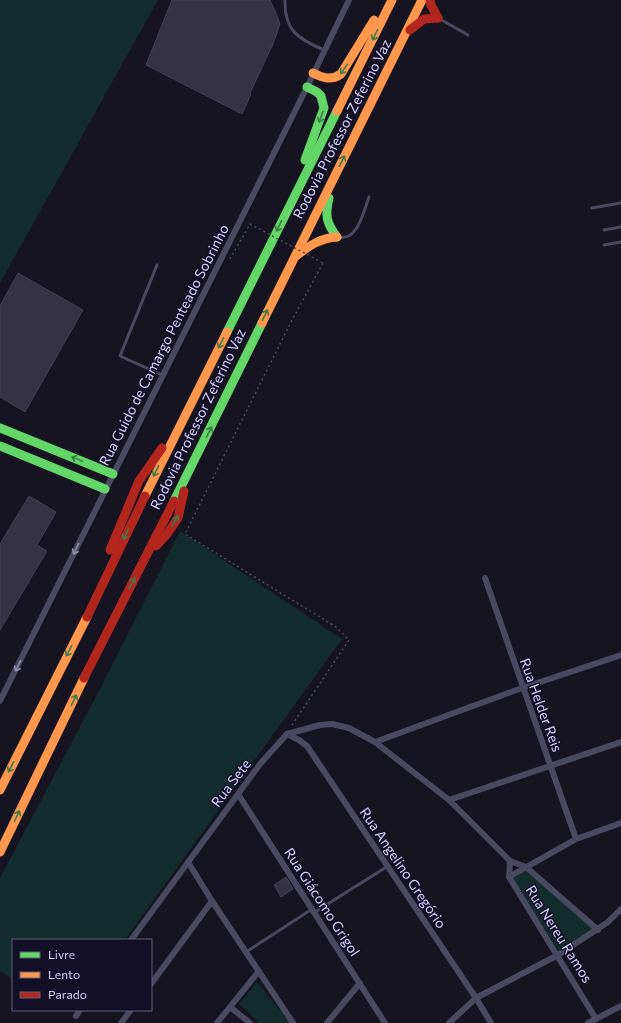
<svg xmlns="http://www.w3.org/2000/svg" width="621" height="1023" viewBox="0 0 621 1023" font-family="Commissioner,sans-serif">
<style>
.green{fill:#132c2d}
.building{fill:#343243;stroke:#433f54}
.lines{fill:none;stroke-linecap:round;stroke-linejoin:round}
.path{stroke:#44505f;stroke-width:1.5;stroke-dasharray:2 3;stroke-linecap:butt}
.lane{stroke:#4a4962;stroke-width:3}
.street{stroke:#4a4962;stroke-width:6}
.fast{stroke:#63d668;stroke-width:9}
.slow{stroke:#ff974d;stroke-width:9}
.jam{stroke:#b3261e;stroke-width:9}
.path-bridge{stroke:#44505f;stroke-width:1.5;stroke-dasharray:2 3;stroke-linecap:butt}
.oneway{stroke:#3f7c4a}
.oneway2{stroke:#928eb0}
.labels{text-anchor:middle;stroke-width:3;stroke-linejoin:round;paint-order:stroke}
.street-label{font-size:14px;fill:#d9d4ff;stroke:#130f26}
</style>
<rect width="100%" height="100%" fill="#161421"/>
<!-- green -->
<g class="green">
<path d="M0 0H158L0 283Z"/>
<path d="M180 531 342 639 125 940H13V979L0 971V878L101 687Z"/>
<path d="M527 870 593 929 559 951 512 879Z"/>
<path d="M257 982 290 1023H259L239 1004Z"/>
</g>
<!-- building -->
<g class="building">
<path d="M172 0H270L276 13 280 24 273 44 250 93 251 94 242 114 146 65Z"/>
<path d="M18 273 83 310 25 412 0 397V306Z"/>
<path d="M29 496 56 512 37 545 47 551 0 630V544Z"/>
<path d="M286 877 293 889 281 897 274 885Z"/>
</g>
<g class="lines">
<!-- path -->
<g class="path">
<path d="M230 259 250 224"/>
<path d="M292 725 349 640 336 627 185 534 291 322 323 263"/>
</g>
<!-- lane -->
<g class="lane">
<path d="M285 0C284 30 298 39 324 50"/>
<path d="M440 19 468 35"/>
<path d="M592 208 621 203"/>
<path d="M604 230 621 227"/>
<path d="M339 237C357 242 364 211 369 197"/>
<path d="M604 245 621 242"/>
<path d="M157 265 120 356 162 375"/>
<path d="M315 912 388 866"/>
<path d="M246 952 312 909"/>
</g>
<!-- street -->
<g class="street">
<path d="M485 578 576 839"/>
<path d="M0 701 307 87 349 0"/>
<path d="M287 734 320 725 332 724 349 728 375 742 449 800 510 861 526 867 598 930"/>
<path d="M287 734 299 740 307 746 476 998 491 1023"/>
<path d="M375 742 522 688 621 655"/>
<path d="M238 794 385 1023"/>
<path d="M449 800 621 742"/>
<path d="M510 861 509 877 596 1019"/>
<path d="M188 862 212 901 293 1023"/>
<path d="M509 877 576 839 621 823"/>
<path d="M131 940 260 764 287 734"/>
<path d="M151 984 212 901"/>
<path d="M230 1007 250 1023"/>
<path d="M76 1016 80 1010"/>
<path d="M121 1023 131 1010"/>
<path d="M217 1023 259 971"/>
<path d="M327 1023 360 983"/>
<path d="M449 1023 476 998 558 955 608 922 621 909"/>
<path d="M588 1023 621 1006"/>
</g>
<!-- fast -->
<g class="fast">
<path d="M305 160 324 108 321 96 317 92 307 87"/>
<path d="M329 198C325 215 326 223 337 237"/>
<path d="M227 332 337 111"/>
<path d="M0 428 113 474"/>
<path d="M0 446 105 489"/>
<path d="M174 501 262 323"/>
</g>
<!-- slow -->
<g class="slow">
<path d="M313 73C323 78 331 81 341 74L374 20"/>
<path d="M337 111 392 0"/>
<path d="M296 256C309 246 320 238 337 237"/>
<path d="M262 323 422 0"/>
<path d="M145 496 227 332"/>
<path d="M0 790 87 617"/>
<path d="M0 852 84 678"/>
</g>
<!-- jam -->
<g class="jam">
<path d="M430 0 431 5 438 18"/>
<path d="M410 30 424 19 438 18"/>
<path d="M156 546 167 534 178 518 184 491"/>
<path d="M110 550 139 481 162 448"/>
<path d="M87 617 145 496"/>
<path d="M84 678 174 501"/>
</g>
<!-- path-bridge -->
<path class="path-bridge" d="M250 224 323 263"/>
</g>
<!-- one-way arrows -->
<defs><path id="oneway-shaft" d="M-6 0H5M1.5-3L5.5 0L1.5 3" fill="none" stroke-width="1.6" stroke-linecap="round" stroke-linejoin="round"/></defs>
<g class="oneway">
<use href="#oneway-shaft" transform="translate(375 35) rotate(116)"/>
<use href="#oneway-shaft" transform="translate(344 69) rotate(125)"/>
<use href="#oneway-shaft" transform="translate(321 117) rotate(110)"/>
<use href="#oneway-shaft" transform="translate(342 161) rotate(-64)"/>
<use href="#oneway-shaft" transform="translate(279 226) rotate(116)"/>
<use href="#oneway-shaft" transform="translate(265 315) rotate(-64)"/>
<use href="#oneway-shaft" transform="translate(221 343) rotate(117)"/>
<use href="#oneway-shaft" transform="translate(209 432) rotate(-64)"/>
<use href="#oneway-shaft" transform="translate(77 459) rotate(-158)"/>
<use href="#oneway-shaft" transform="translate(156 471) rotate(117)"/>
<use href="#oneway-shaft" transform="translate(175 521) rotate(-59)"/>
<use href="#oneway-shaft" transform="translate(126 534) rotate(115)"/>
<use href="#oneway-shaft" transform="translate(132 583) rotate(-63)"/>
<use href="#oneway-shaft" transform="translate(69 651) rotate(117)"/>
<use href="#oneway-shaft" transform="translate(74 700) rotate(-64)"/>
<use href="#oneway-shaft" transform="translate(11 767) rotate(117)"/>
<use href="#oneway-shaft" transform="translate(17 816) rotate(-64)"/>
</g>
<g class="oneway2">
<use href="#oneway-shaft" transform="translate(76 549) rotate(116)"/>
<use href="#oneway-shaft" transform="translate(18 666) rotate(116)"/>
</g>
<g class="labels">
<!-- street labels -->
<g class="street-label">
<text transform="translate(342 129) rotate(-63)" y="5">Rodovia Professor Zeferino Vaz</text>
<text transform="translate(164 345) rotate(-63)" y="5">Rua Guido de Camargo Penteado Sobrinho</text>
<text transform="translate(198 419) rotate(-64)" y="5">Rodovia Professor Zeferino Vaz</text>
<text transform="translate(541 705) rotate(70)" y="5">Rua Helder Reis</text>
<text transform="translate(231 783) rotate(-53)" y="5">Rua Sete</text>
<text transform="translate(403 868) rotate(56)" y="5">Rua Angelino Gregório</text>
<text transform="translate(322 902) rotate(57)" y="5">Rua Giácomo Grigol</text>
<text transform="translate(559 934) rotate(58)" y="5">Rua Nereu Ramos</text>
</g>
</g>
<!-- legend -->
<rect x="12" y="939" width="140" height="72" fill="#130f26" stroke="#625e7d"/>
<rect x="20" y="952" width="20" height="6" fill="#63d668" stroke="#625e7d"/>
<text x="48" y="959" font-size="12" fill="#d9d4ff">Livre</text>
<rect x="20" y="972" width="20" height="6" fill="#ff974d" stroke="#625e7d"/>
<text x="48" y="979" font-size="12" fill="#d9d4ff">Lento</text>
<rect x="20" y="992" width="20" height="6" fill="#b3261e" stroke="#625e7d"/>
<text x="48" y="999" font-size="12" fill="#d9d4ff">Parado</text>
</svg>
